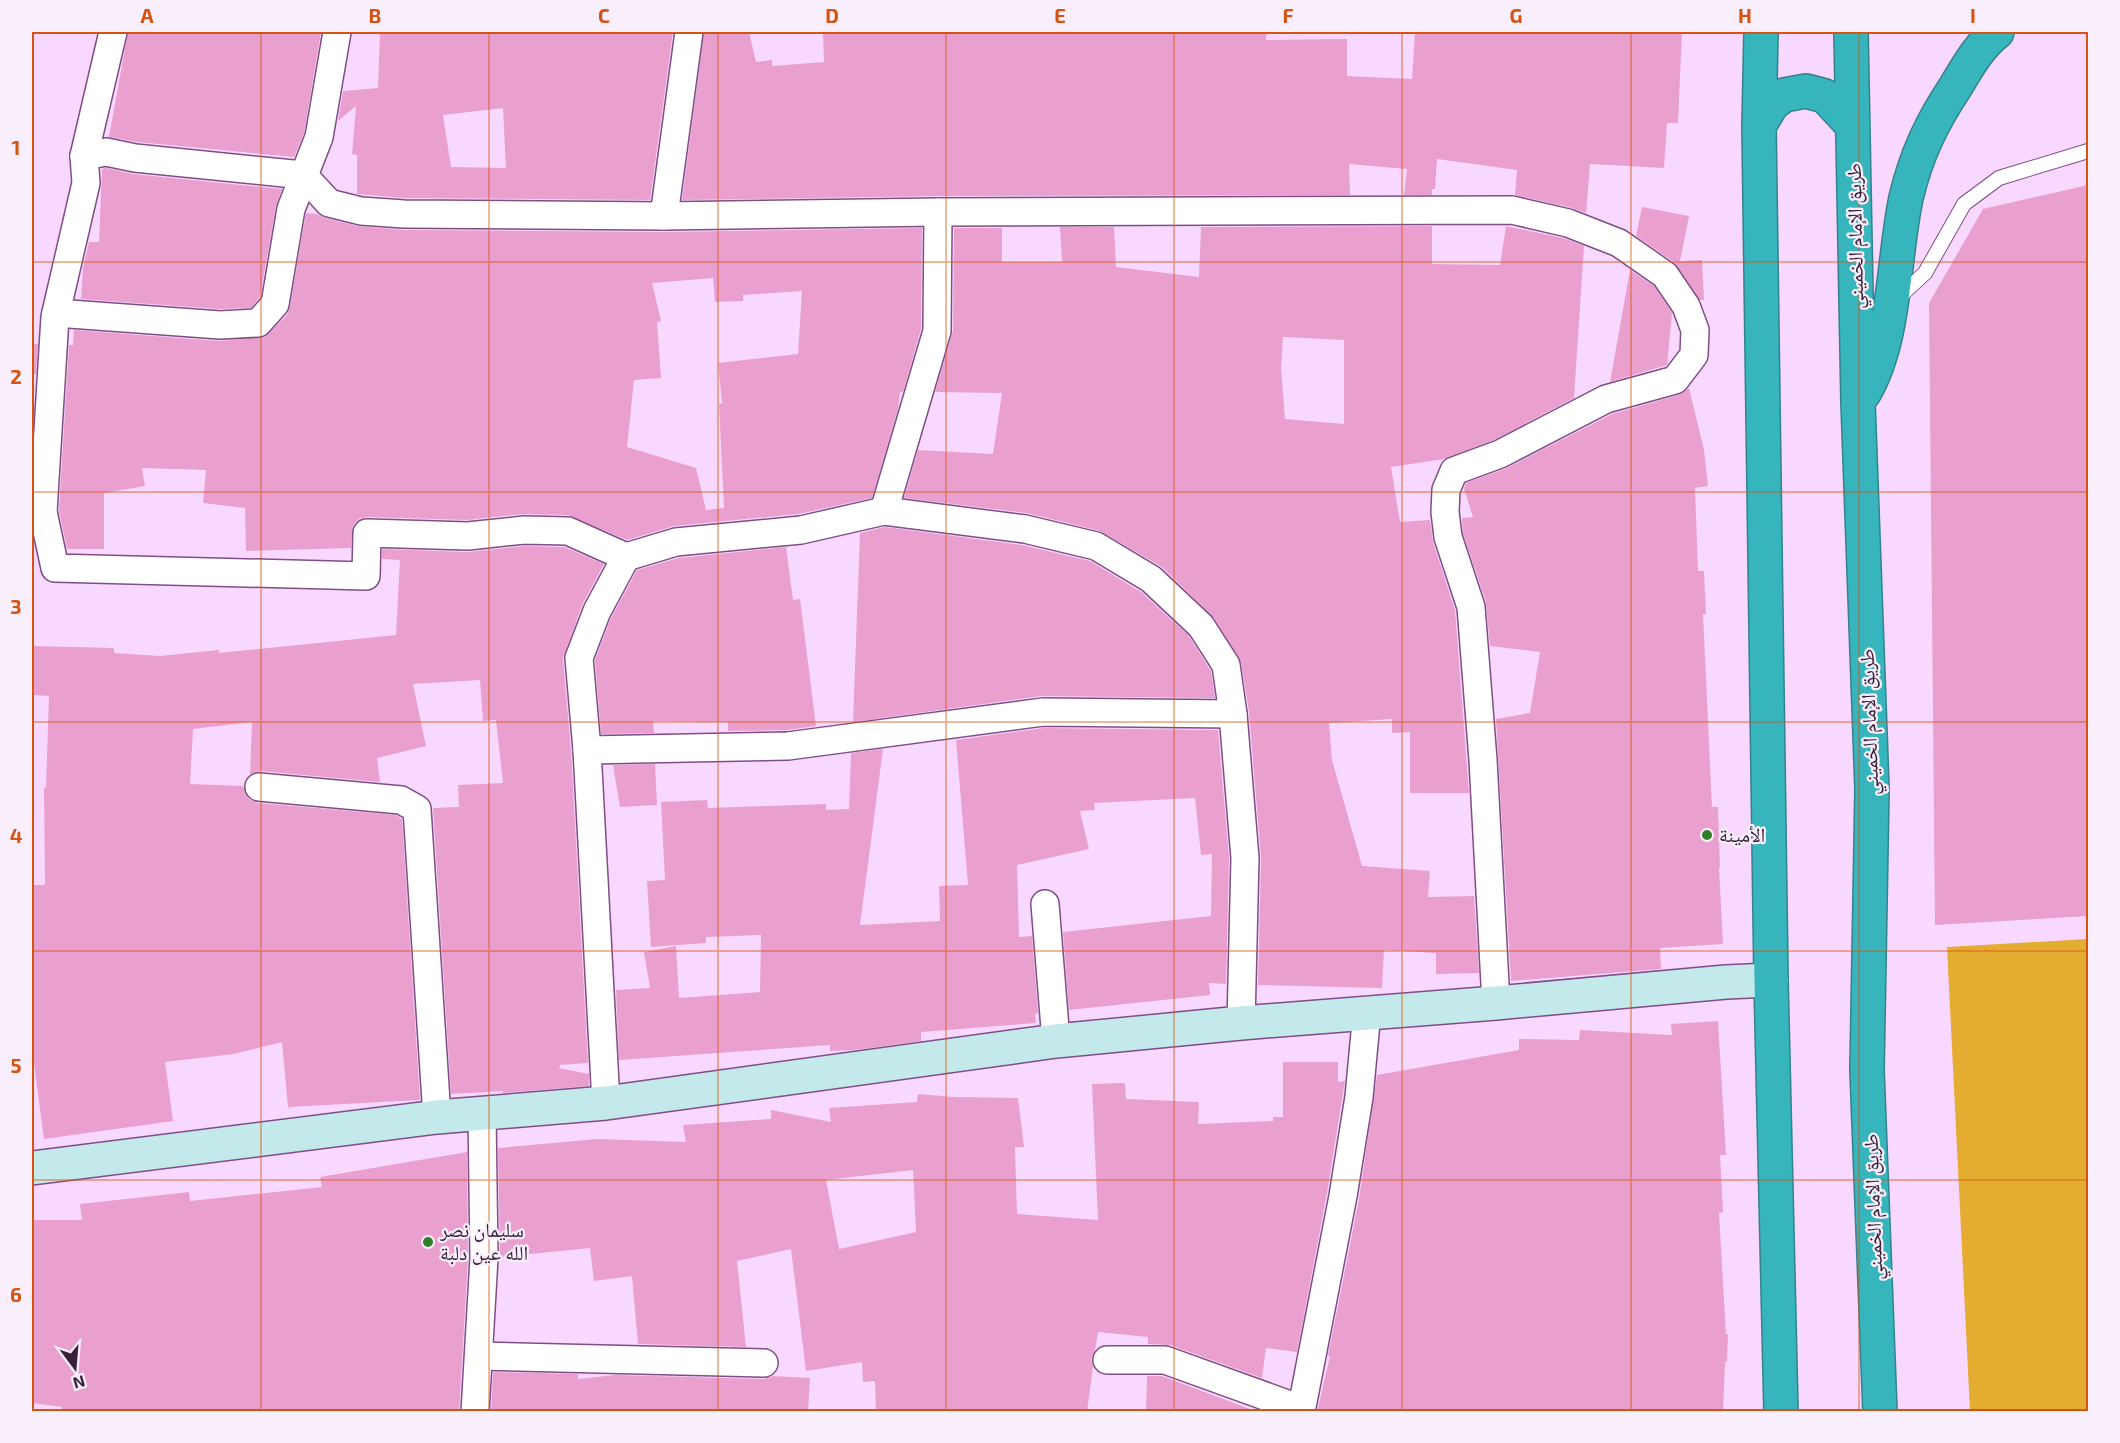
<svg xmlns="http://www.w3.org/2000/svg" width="2120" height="1443" viewBox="0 0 2120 1443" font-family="'Exo 2','Noto Naskh Arabic',sans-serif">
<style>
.green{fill:#e5ac32}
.building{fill:#eaa0ce;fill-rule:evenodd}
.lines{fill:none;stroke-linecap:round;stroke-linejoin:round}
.lane-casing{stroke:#7f4d87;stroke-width:16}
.street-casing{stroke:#7f4d87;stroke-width:30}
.secondary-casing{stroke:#7f4d87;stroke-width:36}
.highway-casing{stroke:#36818f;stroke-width:36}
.lane{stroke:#fff;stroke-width:14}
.street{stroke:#fff;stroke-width:27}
.secondary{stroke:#c3e9eb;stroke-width:33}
.highway{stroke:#36b5bd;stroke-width:33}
.grid{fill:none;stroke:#d65311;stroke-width:1.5;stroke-opacity:0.55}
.poi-dot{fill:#317f28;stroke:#f9eefb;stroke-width:2}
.labels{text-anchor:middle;stroke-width:4.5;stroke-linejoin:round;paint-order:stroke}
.street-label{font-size:20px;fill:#37213a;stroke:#f9eefb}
.poi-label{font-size:20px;fill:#37213a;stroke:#f9eefb;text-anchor:start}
.neatline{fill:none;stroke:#d65311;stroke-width:2}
.grid-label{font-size:20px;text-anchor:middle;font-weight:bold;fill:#d65311}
</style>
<rect width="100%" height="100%" fill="#f9d8ff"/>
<!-- green -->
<path class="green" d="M2088 939V1411H1970L1947 947Z"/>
<!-- building -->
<g class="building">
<path d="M128 32H321L304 133 294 157 137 142 109 137Z"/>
<path d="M380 32H673L650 200 405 198 357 194V155L352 154 356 106 338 121 343 91 378 88ZM503 108 506 168 451 167 443 115Z"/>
<path d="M704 32H749L756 62 772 60V66L824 62 823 32H1267L1266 40 1347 39V76L1412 79 1415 32H1682L1678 123H1667L1664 168 1590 164 1586 213 1572 208 1515 195 1517 170 1437 159 1435 189H1432V195H1404L1407 169 1349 164 1350 195 938 196 682 200Z"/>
<path d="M106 168 133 174 282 189 276 206 260 297 251 308 220 309 81 299 83 268 89 242H99L102 169Z"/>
<path d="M2088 185V916L1935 925 1929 303 1983 209Z"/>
<path d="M1642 207 1689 216 1680 261 1702 260 1704 300H1700L1674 262 1636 236Z"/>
<path d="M306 213 317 214 325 218 357 226 404 230 664 232 922 228 921 329 903 392H900L898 409 872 498 798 514 674 526 627 540 568 515 522 514 467 520 367 517 359 519 353 525 351 548 246 551 245 508 203 503 206 470 142 468 145 486 104 493V549H67L59 511 69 345H73L74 330 219 341 265 337 287 315 290 307ZM713 278 715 302 743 301V295L802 291 798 354 718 363 722 403 719 404 724 508 706 510 696 468 627 447 634 380 661 378 657 322 661 321 652 283Z"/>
<path d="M1432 226V264L1500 265 1506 226 1563 238 1584 246 1574 398 1494 440 1444 459 1391 467 1400 522 1430 520 1433 542 1455 610 1469 793H1410V732L1392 733V719L1329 723 1332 760 1362 866 1430 871 1428 897 1474 896 1479 973 1436 974V953L1384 950 1382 988 1258 985 1261 857 1249 712 1241 662 1214 618 1162 567 1100 531 1027 513 904 498 918 450 993 454 1002 393 935 392 953 331 954 228H1002V262H1062L1060 227H1114L1116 267 1199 277 1201 227ZM1283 337 1344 340V424L1285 419 1281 368Z"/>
<path d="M1630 270 1654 286 1672 313 1667 365 1610 382Z"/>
<path d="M32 344H38L36 374H32Z"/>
<path d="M1689 388 1704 450 1708 486 1695 488 1698 571H1704L1706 614H1703L1712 807H1718L1720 868H1719L1723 944 1660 948 1661 969 1511 981 1496 719 1530 713 1540 652 1490 646 1486 602 1463 534 1462 518 1473 517 1464 489 1466 483 1507 468 1612 414 1679 395Z"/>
<path d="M885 527 1022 545 1090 561 1141 592 1189 636 1211 671 1215 698 1041 696 853 722 860 533Z"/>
<path d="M525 546 564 547 604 564 582 605 563 659 571 751 588 1063 560 1065 559 1068 589 1074V1086L503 1093V1091L451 1094 433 808 459 807 458 785 503 783 496 720 483 721 480 680 413 684 426 746 377 758 380 782 260 771 250 775 252 722 193 729 190 784 243 786 245 794 250 800 258 803 396 815 402 819 420 1100 288 1107 282 1042 234 1054 165 1062 173 1121 44 1139 32 1048V885H45L44 788 46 787 49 696 32 695V646L114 648V653L160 656 219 650V653L396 635 400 560 382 559V549L468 552Z"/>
<path d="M786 547 793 600 800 599 816 726 787 730 728 731V722L653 721 654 733 601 734 595 660 611 618 637 570 679 558Z"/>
<path d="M1044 728 1218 730 1229 858 1226 984 1209 983 1210 995 1069 1010 1063 932 1211 916 1212 854 1201 855 1195 798 1094 803 1095 810 1080 811 1089 849 1017 865 1019 937 1032 936 1038 1013 1035 1014 1036 1023 921 1032V1041L855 1050 830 1051V1045L619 1060 616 990 650 988 644 952 676 946 679 998 760 992 761 935 706 937V943L651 947 647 881 665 880 661 802 707 800 708 808 826 804V810L849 809 851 753 883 749 860 925 940 921 939 886 968 885 956 740Z"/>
<path d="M655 764 657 805 620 807 613 765Z"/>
<path d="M1718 1021 1726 1155H1720L1723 1212 1719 1213 1726 1334H1728L1727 1362H1725L1723 1412H1317L1330 1356H1328L1359 1199 1377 1075 1519 1050V1039L1579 1040 1580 1030 1672 1035 1671 1024Z"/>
<path d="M1283 1062H1338V1082L1345 1081 1327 1193 1297 1352 1266 1348 1262 1378 1170 1345 1148 1344V1337L1098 1332 1095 1350 1091 1359 1093 1366 1087 1412H876L875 1381 863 1382 862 1362 806 1371 791 1249 737 1261 746 1347 638 1344 632 1276 594 1281 590 1248 500 1257 498 1148 597 1139 686 1142 683 1125 771 1119V1110L831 1122 829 1108 917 1102 918 1094 954 1097 1018 1098 1024 1147H1015L1017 1214 1098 1220 1092 1084 1125 1083 1126 1099 1199 1102 1198 1124 1273 1121V1117H1283ZM913 1170 916 1232 839 1249 826 1180Z"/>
<path d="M467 1152 468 1258 459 1412H61L62 1407 32 1403V1220H82L80 1204 189 1192 190 1201 322 1187 320 1177Z"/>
<path d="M493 1372 578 1374V1379L615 1375 764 1379 773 1376 810 1378 808 1412H491Z"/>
<path d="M1147 1376H1162L1258 1412H1146Z"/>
</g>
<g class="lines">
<defs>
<path id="lane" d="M1898 298 1925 273 1964 204 1999 178 2088 151"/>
<g id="street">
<path d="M84 156 113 32"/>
<path d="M664 216 689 32"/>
<path d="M56 313 220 325 258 323 275 304 291 209 319 137 337 32"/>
<path d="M884 511 937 331 938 212"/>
<path d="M43 512 55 568 366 576 367 533 468 536 524 530 568 531 626 557"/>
<path d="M32 513 43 512 55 317 86 183 84 156 106 152 135 158 303 175 329 203 361 211 404 214 664 216 938 212 1512 210 1568 223 1619 243 1665 275 1686 306 1695 330 1694 355 1675 380 1606 399 1500 454 1454 471 1446 490 1445 512 1448 537 1471 607 1483 760 1496 1003"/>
<path d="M587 750 788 746 1043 712 1233 714"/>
<path d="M259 787 401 800 417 809 437 1117"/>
<path d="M1045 904 1056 1041"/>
<path d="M606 1103 587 750 579 658 597 611 626 557 676 542 801 530 884 511 1025 529 1096 546 1151 579 1201 626 1226 665 1233 714 1245 858 1241 1023"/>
<path d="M479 1356 764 1363"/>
<path d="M1107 1360H1165L1301 1409"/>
<path d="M475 1412 484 1258 482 1114"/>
<path d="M1301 1412 1343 1196 1359 1097 1367 1012"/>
</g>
<path id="secondary" d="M32 1168 437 1117 606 1103 1056 1041 1241 1023 1496 1003 1726 982 1771 980"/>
<g id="highway">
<path d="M1761 32 1759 126 1771 980 1781 1412"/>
<path d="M1851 32 1858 402 1872 789 1867 1070 1880 1412"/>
<path d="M1759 126 1772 104 1784 95 1806 91 1825 96 1852 125"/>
<path d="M1864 393C1896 339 1893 258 1906 198 1916 155 1932 122 1956 86 1968 66 1979 46 1997 32"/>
</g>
</defs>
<!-- lane casing -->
<use href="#lane" class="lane-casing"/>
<!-- street casing -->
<use href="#street" class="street-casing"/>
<!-- secondary casing -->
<use href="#secondary" class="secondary-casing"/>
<!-- highway casing -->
<use href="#highway" class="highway-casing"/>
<!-- lane -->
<use href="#lane" class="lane"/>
<!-- street -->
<use href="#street" class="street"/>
<!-- secondary -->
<use href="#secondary" class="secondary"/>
<!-- highway -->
<use href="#highway" class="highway"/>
</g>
<!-- grid -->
<path class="grid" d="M261 32V1412M489 32V1412M718 32V1412M946 32V1412M1174 32V1412M1402 32V1412M1631 32V1412M1859 32V1412M32 262H2088M32 492H2088M32 722H2088M32 951H2088M32 1180H2088"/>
<!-- markers -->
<g class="poi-dot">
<circle cx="1707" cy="835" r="6"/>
<circle cx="428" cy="1242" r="6"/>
</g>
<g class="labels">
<!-- street labels -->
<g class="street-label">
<text transform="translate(1855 236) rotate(-91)" y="7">طريق الإمام الخميني</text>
<text transform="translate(1869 722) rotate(-92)" y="7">طريق الإمام الخميني</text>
<text transform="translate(1873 1207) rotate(-92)" y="7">طريق الإمام الخميني</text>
</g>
<!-- poi labels -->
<g class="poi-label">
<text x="1719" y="842">الأمينة</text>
<text x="440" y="1237">سليمان نصر<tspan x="440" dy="23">الله عين دلبة</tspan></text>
</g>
</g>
<!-- border -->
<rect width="2120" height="1443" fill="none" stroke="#f9eefb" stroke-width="66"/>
<!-- north arrow -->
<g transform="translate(75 1368) rotate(164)" stroke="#f9eefb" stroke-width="4.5" paint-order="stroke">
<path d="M0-4.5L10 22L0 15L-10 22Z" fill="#37213a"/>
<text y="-9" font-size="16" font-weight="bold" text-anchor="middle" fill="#37213a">N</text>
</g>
<rect x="33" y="33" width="2054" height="1377" class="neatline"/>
<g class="grid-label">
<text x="147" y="23">A</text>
<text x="375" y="23">B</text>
<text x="604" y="23">C</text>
<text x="832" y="23">D</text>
<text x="1060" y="23">E</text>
<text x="1288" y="23">F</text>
<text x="1516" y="23">G</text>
<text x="1745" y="23">H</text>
<text x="1973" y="23">I</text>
<text x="16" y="155">1</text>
<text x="16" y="384">2</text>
<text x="16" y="614">3</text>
<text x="16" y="843">4</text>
<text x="16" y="1073">5</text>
<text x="16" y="1302">6</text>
</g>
</svg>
